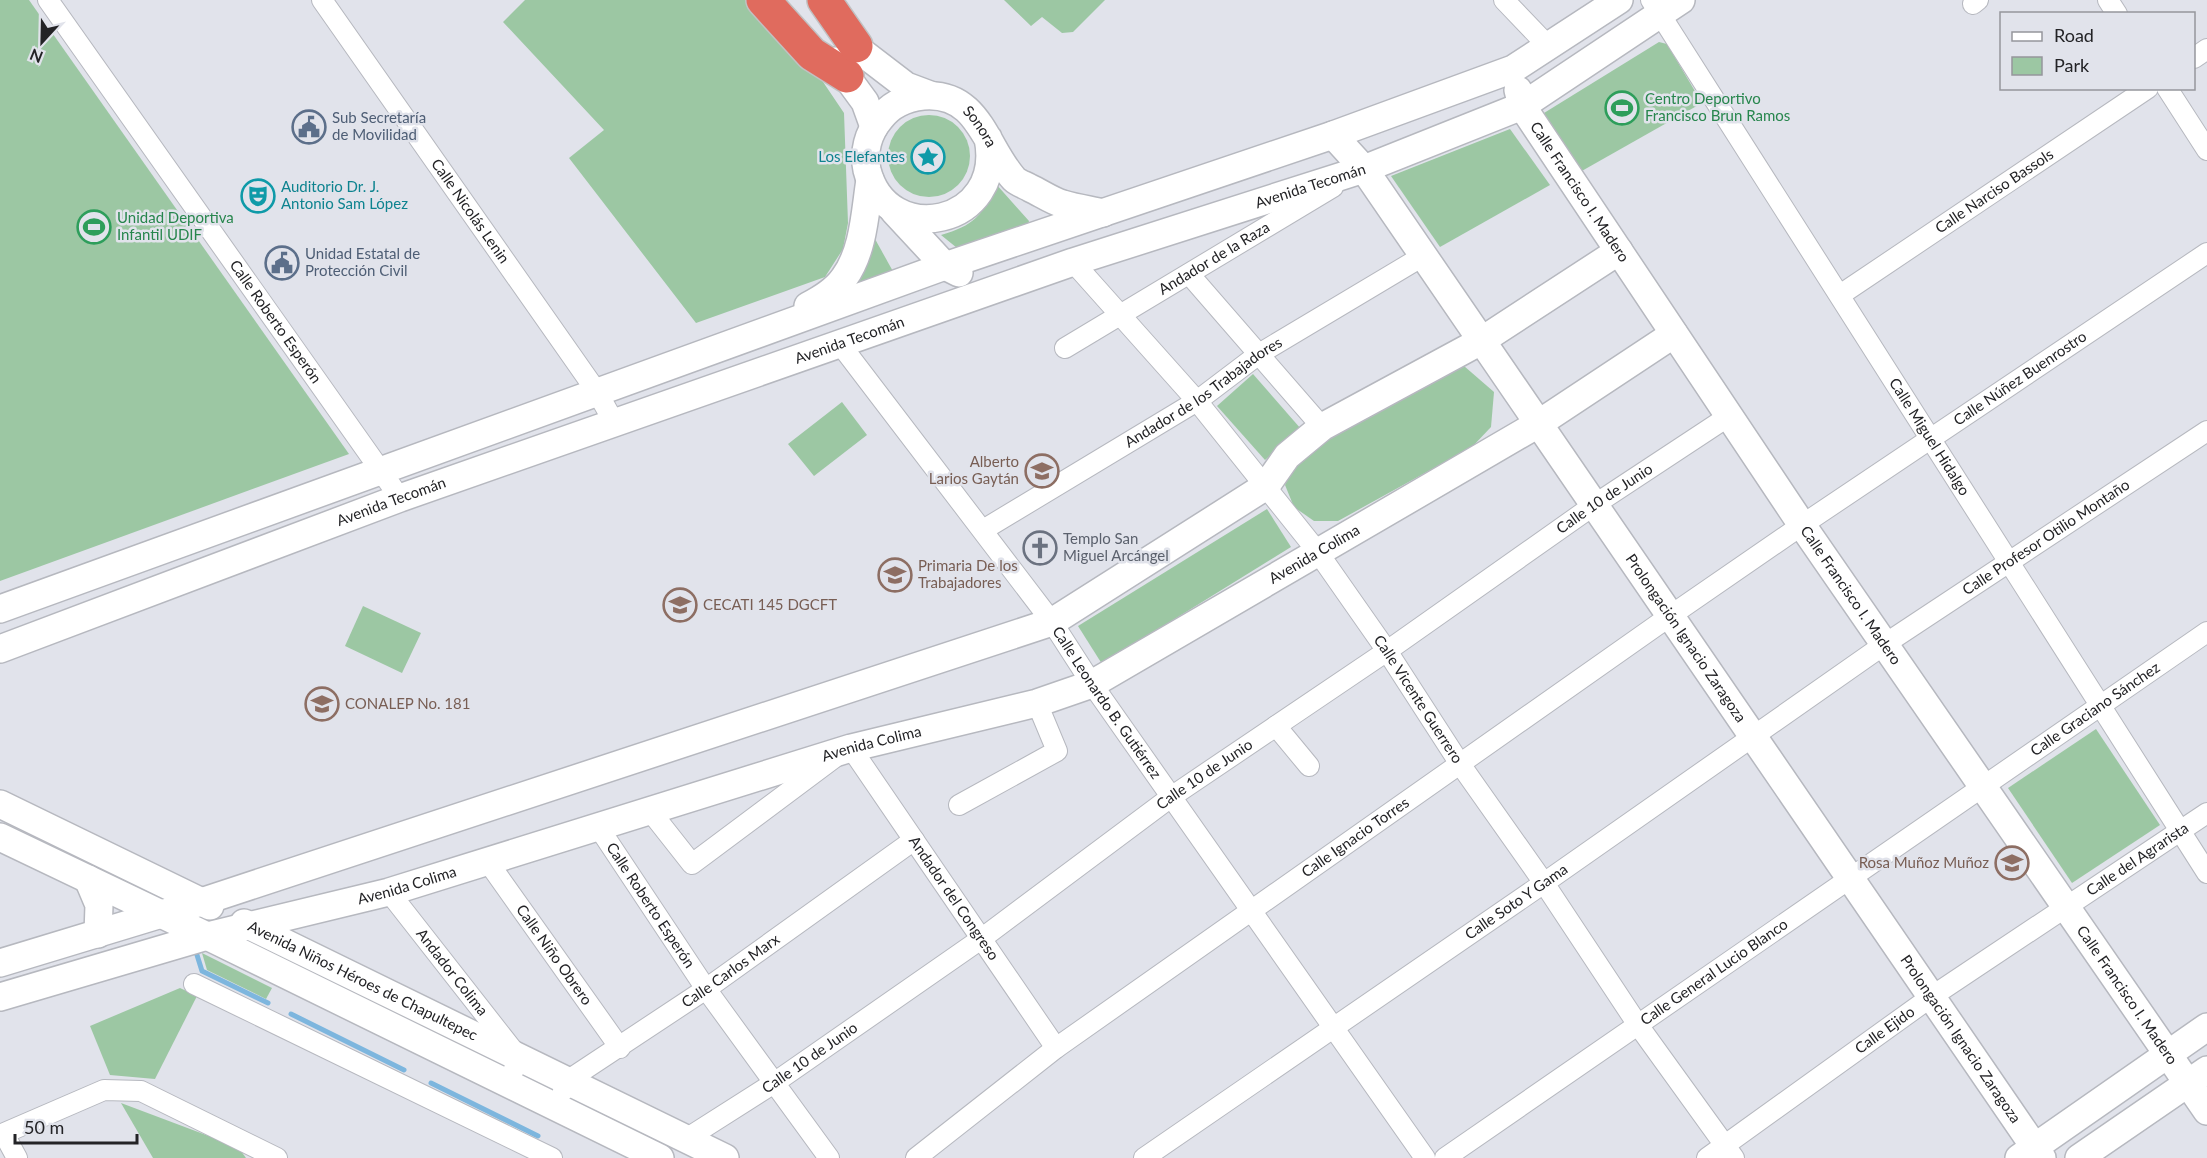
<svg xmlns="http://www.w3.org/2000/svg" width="2207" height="1158" viewBox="0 0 2207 1158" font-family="Lato,sans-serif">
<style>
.green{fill:#9cc7a3}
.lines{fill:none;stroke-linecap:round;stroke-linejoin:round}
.stream{stroke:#7db6de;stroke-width:5}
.street-casing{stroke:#b6b8bf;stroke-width:22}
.secondary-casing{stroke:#b6b8bf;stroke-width:30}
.highway-casing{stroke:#c1c1c2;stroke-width:36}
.street{stroke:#fff;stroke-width:20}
.secondary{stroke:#fff;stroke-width:27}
.highway{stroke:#e06b5e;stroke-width:33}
.labels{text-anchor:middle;stroke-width:5;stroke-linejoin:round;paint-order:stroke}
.leisure-label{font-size:15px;fill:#27864d;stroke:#e1e3eb;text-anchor:start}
.service-label{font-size:15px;fill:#4e5e75;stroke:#e1e3eb;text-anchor:start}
.street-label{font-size:15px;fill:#232326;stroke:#e1e3eb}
.culture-label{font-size:15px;fill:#0d838f;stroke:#e1e3eb;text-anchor:end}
.education-label{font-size:15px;fill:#785e54;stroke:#e1e3eb;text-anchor:start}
.worship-label{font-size:15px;fill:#5b616d;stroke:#e1e3eb;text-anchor:start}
</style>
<rect width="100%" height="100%" fill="#e1e3eb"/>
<!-- green -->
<g class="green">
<path d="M0 0H29L349 454 0 581Z"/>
<path d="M525 0H746L815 70 844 113 848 223 843 249 825 277 696 323 569 158 604 130 503 22Z"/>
<path d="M1004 0H1105L1073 32 1062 33 1042 17 1031 26Z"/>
<path d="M1659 42 1667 44 1702 103 1580 172 1543 120 1544 113Z"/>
<circle cx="929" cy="156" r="41"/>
<path d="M1510 129 1550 185 1440 247 1391 176Z"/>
<path d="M996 184 1029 221 1027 229 962 252 941 235C973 226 984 215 996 184Z"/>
<path d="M870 230 895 275 850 291Z"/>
<path d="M1464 366 1494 392 1491 427 1472 447 1338 521H1314L1294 507 1285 485 1297 458 1435 371Z"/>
<path d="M1253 374 1301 429 1265 460 1217 406Z"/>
<path d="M842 402 867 435 814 476 788 444Z"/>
<path d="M1267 509 1291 547 1102 664 1078 626Z"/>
<path d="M363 606 421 633 402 673 345 646Z"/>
<path d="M2096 729 2160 825 2072 883 2008 788Z"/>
<path d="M202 953 272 988 266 999 207 970Z"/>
<path d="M180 988 197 996 155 1079 110 1075 90 1026Z"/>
<path d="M121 1103 238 1147 246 1158H153Z"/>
</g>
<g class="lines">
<!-- stream -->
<g class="stream">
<path d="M197 955 202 971 268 1003"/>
<path d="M291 1014 404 1070"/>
<path d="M431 1083 538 1136"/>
</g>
<defs>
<g id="street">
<path id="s1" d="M48 0 400 498"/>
<path id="s2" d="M322 0 597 392 615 424"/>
<path d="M1504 0 1548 46"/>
<path id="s3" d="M1651 0 2207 873"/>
<path d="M2108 0 2117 14"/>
<path d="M1973 4 1978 0"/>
<path d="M2194 58 2207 49"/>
<path d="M2167 88 2207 150"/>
<path id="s4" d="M1073 262 1197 401 1317 551 1387 651 1460 764 1544 883 1638 1025 1734 1158"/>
<path d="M1189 274 1322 427"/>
<path id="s5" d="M1840 295 2148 88"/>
<path id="s6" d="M840 344 1052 622 1092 684 1425 1158"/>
<path id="s7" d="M1065 348 1333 187"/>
<path id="s8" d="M983 530 1197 401 1259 354 1423 256"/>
<path d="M1276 726 1309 766"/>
<path id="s9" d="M851 748 1056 1048"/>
<path d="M959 805 1057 751 1037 703"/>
<path d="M651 812 692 864 834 758"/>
<path id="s10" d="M599 828 706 989 829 1158"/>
<path id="s11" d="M488 862 620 1048"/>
<path id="s12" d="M389 892 519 1058 507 1085"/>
<path d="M194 984 552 1158"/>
<path id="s13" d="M563 1091 567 1081 706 989 914 840"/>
<path d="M4 1134 17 1158"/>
<path d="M0 1135 104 1090 141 1091 277 1158"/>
<path id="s14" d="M686 1139 774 1083 981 939 1171 797 1387 651 1594 505 1729 416"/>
<path id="s15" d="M916 1158 1056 1048 1670 616 1802 525 2207 253"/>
<path id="s16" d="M1144 1158 1544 883 1885 644 2207 431"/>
<path id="s17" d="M1445 1158 2207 632"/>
<path id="s18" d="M1707 1158 1931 997 2207 813"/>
</g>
<g id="secondary">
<path d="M843 31 859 50 906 86 930 95"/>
<path d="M835 61 865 102 874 127"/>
<path id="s19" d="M1518 90 1522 106 1802 525 2207 1111"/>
<path id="s20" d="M1333 135 1364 169 2042 1158"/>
<path id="s21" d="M988 138C1006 226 887 250 867 170 863 152 868 133 880 119 890 105 906 98 923 96 979 91 985 147 1014 179 1018 183 1025 185 1030 188 1041 193 1052 201 1063 204 1076 208 1090 210 1103 213"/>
<path d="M894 211 945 266 959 273"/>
<path d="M808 306C821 299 835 291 844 278 864 251 865 211 870 180"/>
<path d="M0 609 945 266 1333 135 1513 69 1619 0"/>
<path id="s22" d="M0 649 400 498 1073 262 1364 169 1522 106 1681 0"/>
<path d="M0 804 210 906"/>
<path d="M0 837 207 936 660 1158"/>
<path d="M88 879 99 905 98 934"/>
<path id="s23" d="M244 923 725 1158"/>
<path d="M0 963 201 902 1052 622 1266 486 1287 456 1322 427 1481 341 1619 251"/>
<path id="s24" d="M0 997 207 936 389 892 851 748 1037 703 1092 684 1538 424 1674 334"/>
<path d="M2019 1158 2207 1027"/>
<path d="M2079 1158 2207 1070"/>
</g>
<g id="highway">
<path d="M763 0 812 54 847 76"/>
<path d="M824 0 856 46"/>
</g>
</defs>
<!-- street casing -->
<use href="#street" class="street-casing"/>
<!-- secondary casing -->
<use href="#secondary" class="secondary-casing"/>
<!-- highway casing -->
<use href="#highway" class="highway-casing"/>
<!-- street -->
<use href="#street" class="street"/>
<!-- secondary -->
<use href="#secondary" class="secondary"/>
<!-- highway -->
<use href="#highway" class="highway"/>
</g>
<!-- icons -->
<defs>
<symbol id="stadium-ring" viewBox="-11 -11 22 22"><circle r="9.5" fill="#e1e3eb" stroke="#2e9e5b" stroke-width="1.5"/><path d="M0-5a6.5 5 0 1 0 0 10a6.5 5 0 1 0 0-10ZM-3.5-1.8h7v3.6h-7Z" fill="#2e9e5b"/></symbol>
<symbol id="civic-ring" viewBox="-11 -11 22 22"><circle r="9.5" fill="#e1e3eb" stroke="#5c6f8a" stroke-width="1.5"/><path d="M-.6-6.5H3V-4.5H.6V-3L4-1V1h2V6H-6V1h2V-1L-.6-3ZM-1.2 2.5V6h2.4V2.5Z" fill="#5c6f8a"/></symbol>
<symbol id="sight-ring" viewBox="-11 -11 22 22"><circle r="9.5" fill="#e1e3eb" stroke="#0f9aa8" stroke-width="1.5"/><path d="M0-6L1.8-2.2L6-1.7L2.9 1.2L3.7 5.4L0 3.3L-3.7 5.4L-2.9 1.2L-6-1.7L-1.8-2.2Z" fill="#0f9aa8"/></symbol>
<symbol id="theatre-ring" viewBox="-11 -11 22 22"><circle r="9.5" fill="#e1e3eb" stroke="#0f9aa8" stroke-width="1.5"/><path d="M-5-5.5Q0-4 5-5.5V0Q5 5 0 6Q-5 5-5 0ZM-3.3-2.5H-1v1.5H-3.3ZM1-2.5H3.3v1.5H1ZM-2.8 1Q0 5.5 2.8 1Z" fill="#0f9aa8"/></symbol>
<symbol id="school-ring" viewBox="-11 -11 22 22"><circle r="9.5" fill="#e1e3eb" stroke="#8d6e63" stroke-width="1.5"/><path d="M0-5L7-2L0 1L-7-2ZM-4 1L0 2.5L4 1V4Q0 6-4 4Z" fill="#8d6e63"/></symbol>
<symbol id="church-ring" viewBox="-11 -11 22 22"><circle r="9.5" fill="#e1e3eb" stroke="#6b7280" stroke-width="1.5"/><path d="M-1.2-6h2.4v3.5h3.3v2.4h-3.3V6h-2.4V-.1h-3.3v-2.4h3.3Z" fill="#6b7280"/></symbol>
<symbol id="university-ring" viewBox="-11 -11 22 22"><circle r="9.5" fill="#e1e3eb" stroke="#8d6e63" stroke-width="1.5"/><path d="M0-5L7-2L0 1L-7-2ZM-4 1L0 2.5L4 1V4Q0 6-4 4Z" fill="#8d6e63"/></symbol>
</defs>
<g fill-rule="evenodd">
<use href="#stadium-ring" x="1603" y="89" width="38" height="38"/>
<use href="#civic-ring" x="290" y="108" width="38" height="38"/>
<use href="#sight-ring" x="909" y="138" width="38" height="38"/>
<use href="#theatre-ring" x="239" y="177" width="38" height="38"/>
<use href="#stadium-ring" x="75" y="208" width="38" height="38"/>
<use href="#civic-ring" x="263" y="244" width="38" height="38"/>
<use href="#school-ring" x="1023" y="452" width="38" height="38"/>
<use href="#church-ring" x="1021" y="529" width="38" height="38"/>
<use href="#school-ring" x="876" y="556" width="38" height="38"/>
<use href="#university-ring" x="661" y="586" width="38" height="38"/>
<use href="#university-ring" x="303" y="685" width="38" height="38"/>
<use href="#school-ring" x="1993" y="844" width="38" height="38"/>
</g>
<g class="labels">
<!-- leisure labels -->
<g class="leisure-label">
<text x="1645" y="104">Centro Deportivo<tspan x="1645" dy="17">Francisco Brun Ramos</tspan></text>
<text x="117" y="223">Unidad Deportiva<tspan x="117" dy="17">Infantil UDIF</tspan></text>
</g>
<!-- service labels -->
<g class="service-label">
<text x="332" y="123">Sub Secretaría<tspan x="332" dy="17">de Movilidad</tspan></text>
<text x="305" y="259">Unidad Estatal de<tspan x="305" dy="17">Protección Civil</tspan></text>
</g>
<!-- street labels -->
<g class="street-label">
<text dy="5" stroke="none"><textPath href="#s21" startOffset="374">Sonora</textPath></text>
<text dy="5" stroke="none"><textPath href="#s22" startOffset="1390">Avenida Tecomán</textPath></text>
<text dy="5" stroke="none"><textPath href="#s19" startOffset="120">Calle Francisco I. Madero</textPath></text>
<text dy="5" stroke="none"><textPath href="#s5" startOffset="186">Calle Narciso Bassols</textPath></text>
<text dy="5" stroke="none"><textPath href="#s2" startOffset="258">Calle Nicolás Lenin</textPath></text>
<text dy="5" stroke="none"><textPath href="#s7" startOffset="174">Andador de la Raza</textPath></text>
<text dy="5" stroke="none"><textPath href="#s1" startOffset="394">Calle Roberto Esperón</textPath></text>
<text dy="5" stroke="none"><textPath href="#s22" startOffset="904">Avenida Tecomán</textPath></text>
<text dy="5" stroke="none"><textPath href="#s15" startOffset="1352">Calle Núñez Buenrostro</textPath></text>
<text dy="5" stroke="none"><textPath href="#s8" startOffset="260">Andador de los Trabajadores</textPath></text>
<text dy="5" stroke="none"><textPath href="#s3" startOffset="518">Calle Miguel Hidalgo</textPath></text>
<text dy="5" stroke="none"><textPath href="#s14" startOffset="1120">Calle 10 de Junio</textPath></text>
<text dy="5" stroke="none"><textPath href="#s22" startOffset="418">Avenida Tecomán</textPath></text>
<text dy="5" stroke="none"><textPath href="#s16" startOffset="1095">Calle Profesor Otilio Montaño</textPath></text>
<text dy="5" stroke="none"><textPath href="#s24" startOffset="1394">Avenida Colima</textPath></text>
<text dy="5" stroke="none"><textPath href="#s19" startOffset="606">Calle Francisco I. Madero</textPath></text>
<text dy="5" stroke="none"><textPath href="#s20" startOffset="615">Prolongación Ignacio Zaragoza</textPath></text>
<text dy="5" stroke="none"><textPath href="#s4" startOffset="558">Calle Vicente Guerrero</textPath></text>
<text dy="5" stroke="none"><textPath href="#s6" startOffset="447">Calle Leonardo B. Gutiérrez</textPath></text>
<text dy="5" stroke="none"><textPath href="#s17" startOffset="790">Calle Graciano Sánchez</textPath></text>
<text dy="5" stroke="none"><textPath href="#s24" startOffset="908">Avenida Colima</textPath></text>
<text dy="5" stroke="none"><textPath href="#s14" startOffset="634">Calle 10 de Junio</textPath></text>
<text dy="5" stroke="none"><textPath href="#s15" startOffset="544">Calle Ignacio Torres</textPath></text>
<text dy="5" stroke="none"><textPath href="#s18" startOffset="524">Calle del Agrarista</textPath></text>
<text dy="5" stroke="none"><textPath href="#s24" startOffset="422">Avenida Colima</textPath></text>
<text dy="5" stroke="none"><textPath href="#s9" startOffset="182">Andador del Congreso</textPath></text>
<text dy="5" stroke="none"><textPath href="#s16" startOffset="452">Calle Soto Y Gama</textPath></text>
<text dy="5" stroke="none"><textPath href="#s10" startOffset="93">Calle Roberto Esperón</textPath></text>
<text dy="5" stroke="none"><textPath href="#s11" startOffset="114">Calle Niño Obrero</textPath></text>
<text dy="5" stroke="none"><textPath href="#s13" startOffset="208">Calle Carlos Marx</textPath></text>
<text dy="5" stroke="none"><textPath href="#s12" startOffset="102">Andador Colima</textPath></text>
<text dy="5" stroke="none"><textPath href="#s17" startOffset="327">Calle General Lucio Blanco</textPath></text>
<text dy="5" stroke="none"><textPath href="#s23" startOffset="132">Avenida Niños Héroes de Chapultepec</textPath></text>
<text dy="5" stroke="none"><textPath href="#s19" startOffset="1092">Calle Francisco I. Madero</textPath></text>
<text dy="5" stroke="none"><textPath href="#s18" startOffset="219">Calle Ejido</textPath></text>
<text dy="5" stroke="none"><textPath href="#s20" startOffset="1101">Prolongación Ignacio Zaragoza</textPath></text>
<text dy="5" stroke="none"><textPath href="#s14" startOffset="148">Calle 10 de Junio</textPath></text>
</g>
<!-- culture labels -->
<g class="culture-label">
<text x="905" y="162">Los Elefantes</text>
<text x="281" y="192" text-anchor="start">Auditorio Dr. J.<tspan x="281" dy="17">Antonio Sam López</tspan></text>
</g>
<!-- education labels -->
<g class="education-label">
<text x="1019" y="467" text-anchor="end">Alberto<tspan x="1019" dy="17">Larios Gaytán</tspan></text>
<text x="918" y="571">Primaria De los<tspan x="918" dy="17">Trabajadores</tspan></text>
<text x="703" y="610">CECATI 145 DGCFT</text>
<text x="345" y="709">CONALEP No. 181</text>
<text x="1989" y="868" text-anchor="end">Rosa Muñoz Muñoz</text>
</g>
<!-- worship labels -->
<g class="worship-label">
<text x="1063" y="544">Templo San<tspan x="1063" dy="17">Miguel Arcángel</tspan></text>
</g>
</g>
<!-- legend -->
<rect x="2000" y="12" width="195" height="78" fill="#e1e3eb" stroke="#95969c" stroke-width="1.5"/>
<rect x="2012" y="32" width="30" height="9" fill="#ffffff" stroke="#95969c" stroke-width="1.5"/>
<text x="2054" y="42" font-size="18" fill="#232326">Road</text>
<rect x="2012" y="57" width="30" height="18" fill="#9cc7a3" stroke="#95969c" stroke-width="1.5"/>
<text x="2054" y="72" font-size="18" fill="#232326">Park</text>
<!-- north arrow -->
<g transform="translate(42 42) rotate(202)" stroke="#e1e3eb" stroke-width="4.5" paint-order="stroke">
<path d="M0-4.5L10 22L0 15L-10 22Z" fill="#232326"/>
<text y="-9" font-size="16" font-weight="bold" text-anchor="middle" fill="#232326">N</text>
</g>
<!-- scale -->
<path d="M15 1134v9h122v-9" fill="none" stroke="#232326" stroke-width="3"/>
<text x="24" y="1134" font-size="18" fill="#232326" stroke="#e1e3eb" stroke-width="4.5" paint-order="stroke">50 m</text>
</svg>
